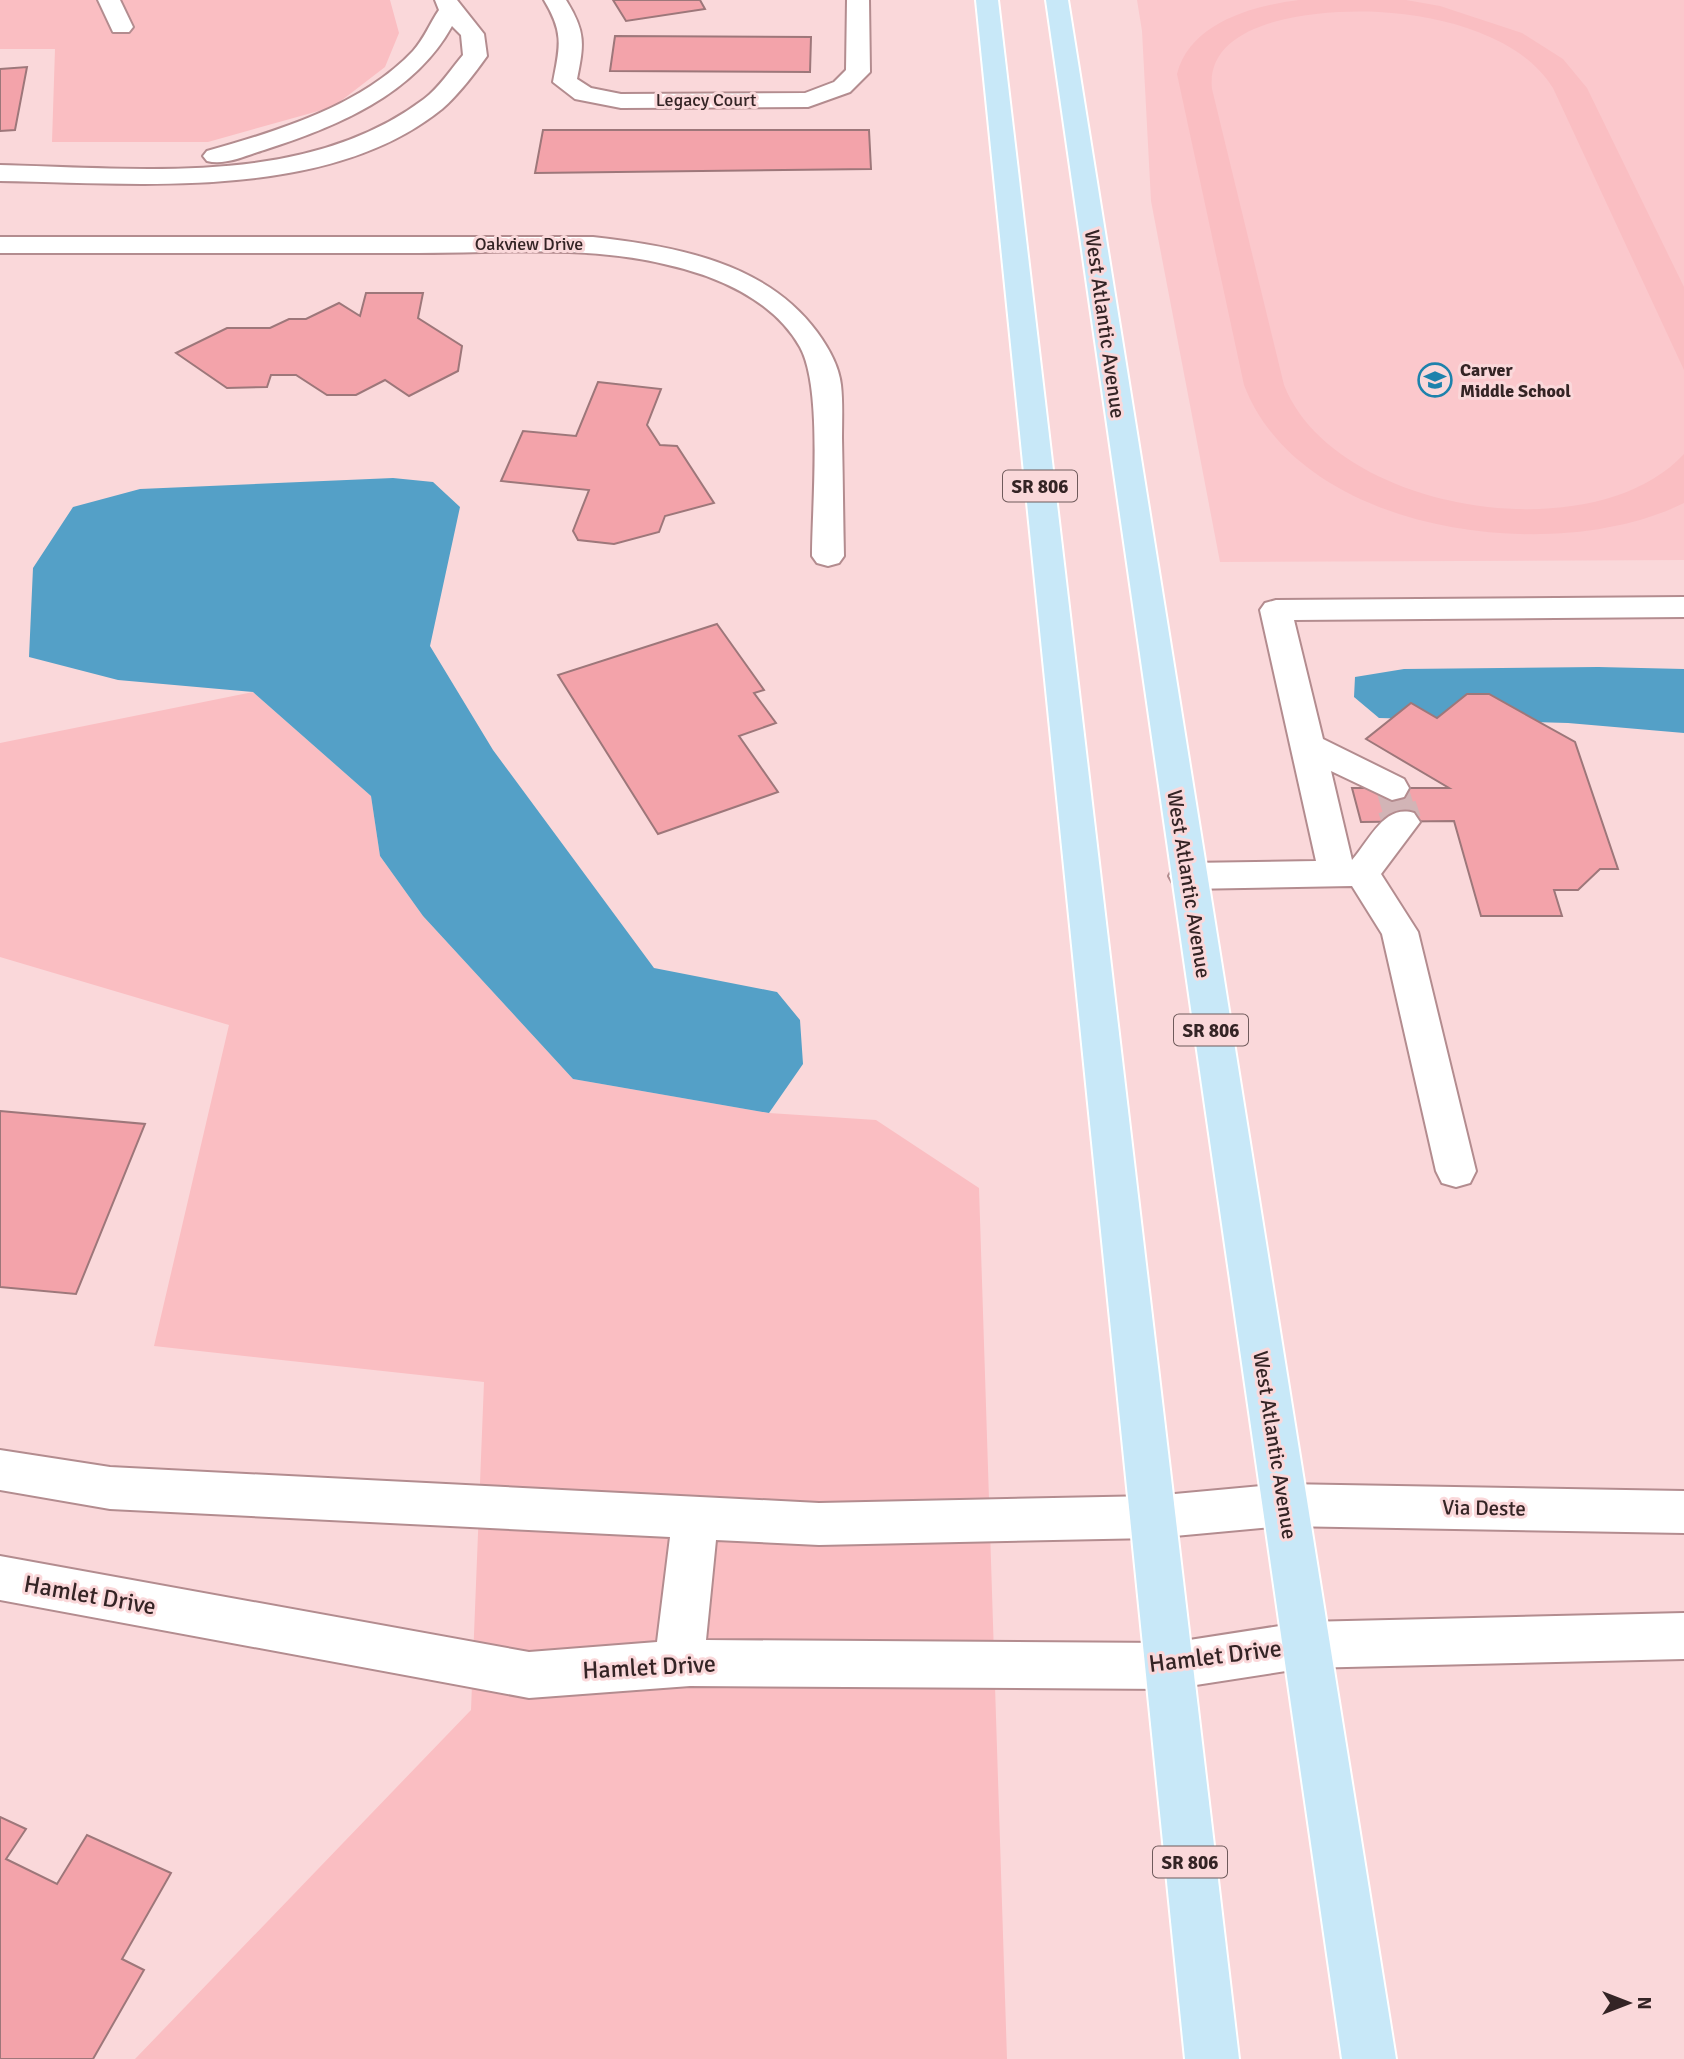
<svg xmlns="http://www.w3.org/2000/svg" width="1684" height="2059" viewBox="0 0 1684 2059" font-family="Signika,sans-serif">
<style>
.built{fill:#fbc8cc}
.green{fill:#fabec2}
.water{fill:#54a0c7}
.building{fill:#f3a3aa;stroke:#9d777a;stroke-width:2}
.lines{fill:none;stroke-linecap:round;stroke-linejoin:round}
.minor-tunnel-far1{stroke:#d2b4b6;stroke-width:32;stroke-dasharray:32 16;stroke-linecap:butt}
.minor-tunnel{stroke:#d2b4b6;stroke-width:39;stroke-dasharray:39 19;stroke-linecap:butt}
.minor-casing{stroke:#b38c8f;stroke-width:4}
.major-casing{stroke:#fff;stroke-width:4}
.minor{fill:#fff;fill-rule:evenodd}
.major{fill:#c8e8f8;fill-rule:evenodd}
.labels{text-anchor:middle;stroke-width:6;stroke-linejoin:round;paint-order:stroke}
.far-street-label{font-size:18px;fill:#342425;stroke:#fad8da}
.far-poi-label{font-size:18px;font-weight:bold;fill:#342425;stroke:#fad8da;text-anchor:start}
.shield{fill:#fad8da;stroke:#6f5a5b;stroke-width:2}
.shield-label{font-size:19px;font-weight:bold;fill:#342425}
.street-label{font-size:21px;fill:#342425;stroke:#fad8da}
.near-street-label{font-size:24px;fill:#342425;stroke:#fad8da}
</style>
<rect width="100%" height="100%" fill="#fad8da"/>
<!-- built -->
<path class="built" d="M1137 0H1684V560L1220 562 1151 201 1142 31Z"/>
<!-- green -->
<g class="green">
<path d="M0 0H390L399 33 385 67 333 107 208 142H52L55 49H0Z"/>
<path d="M1299 0H1406L1440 6 1522 33 1563 59 1587 88 1684 287V370L1553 88C1536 61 1509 44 1478 32 1447 20 1413 14 1379 12 1329 9 1204 16 1212 89L1284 385C1334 512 1593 553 1684 454V503C1556 567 1301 535 1244 385L1177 74C1190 23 1252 6 1299 0Z"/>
<path d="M253 692 371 796 380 856 423 916 573 1079 769 1113 876 1120 979 1188 1007 2059H135L471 1710 484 1382 154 1346 229 1025 0 957V743Z"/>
</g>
<!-- water -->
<g class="water">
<path d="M393 478 433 482 460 507 430 646 493 750 654 968 777 992 800 1020 803 1064 769 1113 573 1079 423 916 380 856 371 796 253 692 118 680 29 657 33 568 73 507 140 489Z"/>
<path d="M1598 667 1684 669V733L1568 723 1379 718 1354 697 1355 677 1404 669Z"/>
</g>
<!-- building -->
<g class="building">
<path d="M613 0H700L705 9 626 21Z"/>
<path d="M615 36 811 37 810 72 610 71Z"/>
<path d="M27 67 15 130 0 131V69Z"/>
<path d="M543 130H869L871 169 535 173Z"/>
<path d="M366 293H423L418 318 462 346 458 371 409 396 385 380 356 395H327L296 375H271L267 387 227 388 176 353 227 328H270L289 319H306L339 303 360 316Z"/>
<path d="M598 382 661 389 647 425 660 445 677 446 714 503 665 516 659 532 614 544 578 540 573 531 589 490 501 481 523 431 576 436Z"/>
<path d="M717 624 764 690 754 693 776 723 739 736 778 792 658 834 558 675Z"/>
<path d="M1467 694H1489L1575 742 1618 869H1600L1578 890H1554L1562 916H1481L1454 821 1361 822 1352 788H1449L1366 739 1411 703 1437 718Z"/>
<path d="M0 1111 145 1124 76 1294 0 1287Z"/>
<path d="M0 1817 26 1829 6 1859 57 1884 87 1835 171 1873 122 1959 144 1970 93 2059H0Z"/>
</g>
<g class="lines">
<!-- minor-tunnel-far1 -->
<path class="minor-tunnel-far1" d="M1392 788 1398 808"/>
<!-- minor-tunnel -->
<path class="minor-tunnel" d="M1397 807 1402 822"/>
<defs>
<g id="minor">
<path d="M98 0H120L133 27 129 32H113Z"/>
<path d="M435 0H457L484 34 487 56C475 73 458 95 442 109 327 202 139 183 0 181V165C139 168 306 188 424 99 439 88 451 69 463 55L461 35 452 26C414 95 336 127 264 150 247 155 225 166 207 161L203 156 207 151C278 131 361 106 413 51 424 39 430 23 439 10Z"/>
<path d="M544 0H566C586 32 584 44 577 79L591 88 621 94 805 93 834 82 846 70 847 0H869L870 72 850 92 808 107 621 108 575 99 553 82C560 46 564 33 544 0Z"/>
<path d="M0 237H593C674 246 766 262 817 332 828 347 839 366 841 385 843 402 842 421 842 438 843 478 843 517 844 556L839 563 828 566 817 563 812 556C812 505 823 388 800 347 773 299 715 275 664 264 584 245 498 253 417 253 278 253 139 253 0 253Z"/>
<path d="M1684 597V617L1294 620 1323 739 1404 779 1409 788 1404 797 1392 800 1331 771 1352 860C1370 840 1384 804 1414 813L1420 822 1381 874 1418 932 1476 1171 1470 1183 1456 1187 1442 1183 1436 1171 1382 934 1352 886 1187 889 1174 885 1169 876 1174 867 1187 863 1316 861 1260 610 1265 603 1276 600Z"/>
<path d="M0 1450 110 1467 819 1503 1153 1496 1283 1484 1684 1491V1533L1283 1526 1153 1538 819 1545 716 1540 706 1640 1170 1643 1305 1622 1684 1613V1659L1305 1668 1170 1689 690 1686 529 1698 0 1600V1556L529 1652 657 1642 670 1537 110 1509 0 1490Z"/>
</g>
<g id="major">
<path d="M976 0H998L1239 2059H1185Z"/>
<path d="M1046 0H1068L1396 2059H1342Z"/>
</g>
</defs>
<!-- minor casing -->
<use href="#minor" class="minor-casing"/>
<!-- major casing -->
<use href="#major" class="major-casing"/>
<!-- minor -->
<use href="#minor" class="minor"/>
<!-- major -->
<use href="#major" class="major"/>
</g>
<!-- icons -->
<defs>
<symbol id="school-ring" viewBox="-11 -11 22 22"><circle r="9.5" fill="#fad8da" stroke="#1d82ac" stroke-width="1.5"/><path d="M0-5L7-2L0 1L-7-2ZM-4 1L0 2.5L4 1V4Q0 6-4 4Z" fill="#1d82ac"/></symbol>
</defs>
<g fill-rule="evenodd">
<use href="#school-ring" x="1416" y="361" width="38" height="38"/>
</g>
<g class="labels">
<!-- far-street labels -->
<g class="far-street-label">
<text x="706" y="106">Legacy Court</text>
<text x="529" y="250">Oakview Drive</text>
</g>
<!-- far-poi labels -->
<g class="far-poi-label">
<text x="1460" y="376">Carver<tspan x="1460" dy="21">Middle School</tspan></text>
</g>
<!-- shield labels -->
<g class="shield">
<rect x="1003" y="470.5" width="74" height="31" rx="5"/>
<rect x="1174" y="1014.5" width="74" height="31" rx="5"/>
<rect x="1153" y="1846.5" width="74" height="31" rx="5"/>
</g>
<g class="shield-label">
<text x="1040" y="493">SR 806</text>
<text x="1211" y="1037">SR 806</text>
<text x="1190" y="1869">SR 806</text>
</g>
<!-- street labels -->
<g class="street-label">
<text transform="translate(1105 324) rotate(82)" y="7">West Atlantic Avenue</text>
<text transform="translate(1189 884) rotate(81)" y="7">West Atlantic Avenue</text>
<text transform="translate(1275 1445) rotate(81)" y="7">West Atlantic Avenue</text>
<text transform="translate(1484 1508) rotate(1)" y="7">Via Deste</text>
</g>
<!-- near-street labels -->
<g class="near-street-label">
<text transform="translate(90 1595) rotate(10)" y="8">Hamlet Drive</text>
<text transform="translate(1215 1656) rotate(-7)" y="8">Hamlet Drive</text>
<text transform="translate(649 1667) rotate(-3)" y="8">Hamlet Drive</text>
</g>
</g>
<!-- north arrow -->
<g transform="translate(1628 2003) rotate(90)" stroke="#fad8da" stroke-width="5" paint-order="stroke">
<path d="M0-5L12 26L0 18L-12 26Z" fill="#342425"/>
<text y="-10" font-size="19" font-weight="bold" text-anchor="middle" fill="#342425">N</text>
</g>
</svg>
